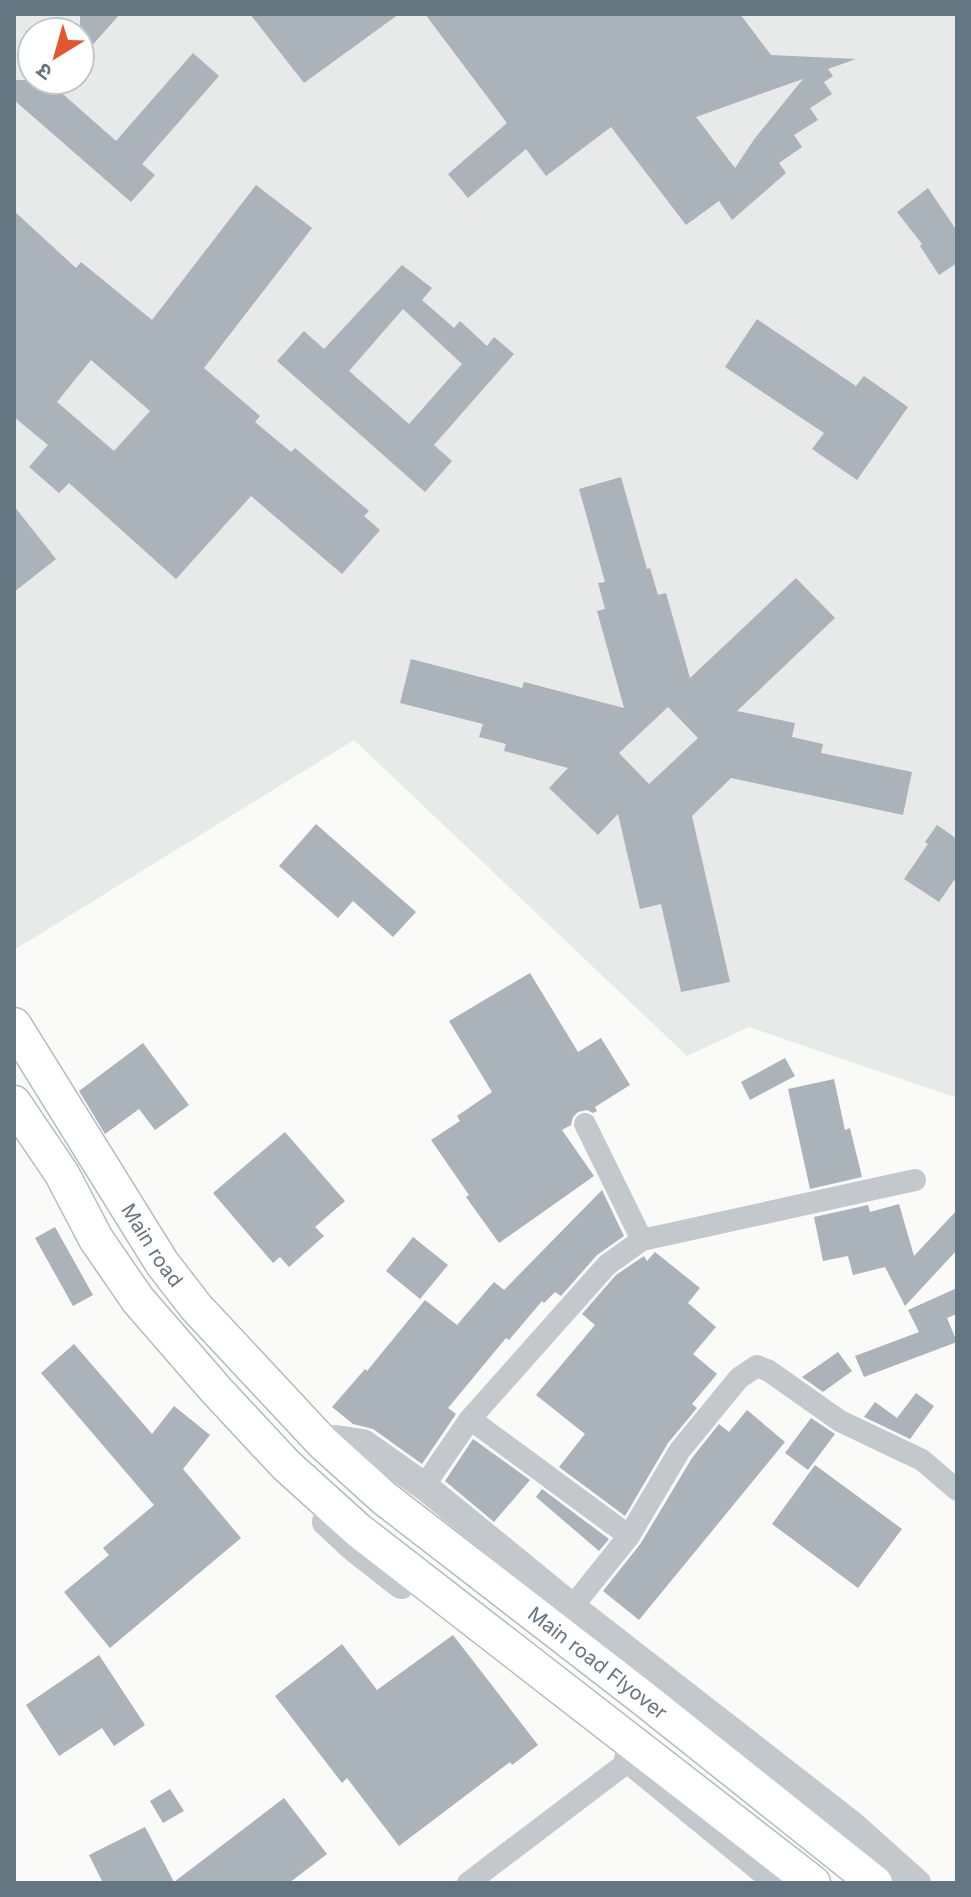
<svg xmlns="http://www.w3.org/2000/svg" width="971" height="1897" viewBox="0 0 971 1897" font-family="Inter,'Noto Sans Devanagari',sans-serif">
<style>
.built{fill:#e8e9e9;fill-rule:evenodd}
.building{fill:#aab3b9;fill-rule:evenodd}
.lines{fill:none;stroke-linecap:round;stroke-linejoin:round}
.primary-casing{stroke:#b5babe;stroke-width:37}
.minor{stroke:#c3c8cc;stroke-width:22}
.tertiary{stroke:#c3c8cc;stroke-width:28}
.primary{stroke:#fff;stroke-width:34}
.labels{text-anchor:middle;stroke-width:8;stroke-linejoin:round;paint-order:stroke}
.street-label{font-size:20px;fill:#657683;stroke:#fff}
</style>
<rect width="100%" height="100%" fill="#fafaf8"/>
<!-- built -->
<path class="built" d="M14 14H957V1098L749 1027 687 1056 354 740 14 950ZM32 32H80V80H32Z"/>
<!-- building -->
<g class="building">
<path d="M80 14H120L80 59Z"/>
<path d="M250 14H399L304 83Z"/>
<path d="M425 14H740L771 55 856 59 828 69 833 76 824 82 832 94 810 108 818 120 794 135 802 147 779 163 786 173 732 220 719 201 686 225 611 127 546 176 526 149 468 198 448 174 507 123ZM803 79 755 138 735 168 696 117Z"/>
<path d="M193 53 219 76 142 164 155 175 131 202 14 100V80H47L116 141Z"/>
<path d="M256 185 312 228 204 368 260 416 255 422 291 452 295 448 369 511 364 516 380 530 342 574 251 496 176 579 69 483 59 493 29 467 48 445 14 417V211L76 268 81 262 152 320ZM91 360 150 411 114 451 57 402Z"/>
<path d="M928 188 957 231V263L939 275 920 246 922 244 897 212Z"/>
<path d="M402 265 432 288 422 300 454 328 460 321 487 346 494 337 514 354 434 445 452 461 425 492 277 361 304 331 324 349ZM403 309 462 364 409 424 349 371Z"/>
<path d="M757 319 856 386 864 376 908 407 857 480 812 449 824 433 725 367Z"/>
<path d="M621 477 647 569 650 568 658 595 666 593 690 678 796 578 835 618 737 711 795 723 792 737 823 744 821 753 912 772 903 815 731 778 692 816 730 982 681 992 661 904 640 909 618 814 598 835 549 788 568 768 504 751 506 744 479 737 483 724 400 703 411 659 522 688 524 682 624 708 597 611 605 609 598 583 605 582 579 489ZM668 707 698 738 649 784 619 753Z"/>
<path d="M14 506 56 559 14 592Z"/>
<path d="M316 824 416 912 393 937 353 901 338 918 279 866Z"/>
<path d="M937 825 957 839V876L939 902 904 879 928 844 925 842Z"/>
<path d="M530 973 578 1052 601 1038 630 1085 595 1107 597 1111 593 1113 587 1110 578 1112 573 1117 571 1125 562 1130 594 1176 499 1243 466 1197 469 1195 431 1140 460 1121 457 1116 492 1092 449 1021Z"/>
<path d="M143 1043 189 1105 155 1130 139 1109 105 1134 79 1091Z"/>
<path d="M785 1058 795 1076 750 1100 741 1082Z"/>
<path d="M834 1079 845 1130 850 1128 862 1177 810 1189 788 1089Z"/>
<path d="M285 1132 345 1201 315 1227 324 1236 289 1267 280 1257 273 1263 213 1193Z"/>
<path d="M602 1190 624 1236 597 1255 561 1296 555 1292 544 1303 542 1301 509 1340 506 1338 448 1408 456 1414 422 1464 373 1429 353 1424 332 1407 365 1369 367 1371 425 1300 457 1325 494 1282 504 1290Z"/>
<path d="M899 1204 914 1256 957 1210V1250L905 1306 885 1267 853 1275 848 1256 823 1261 814 1217 868 1205 870 1212Z"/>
<path d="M55 1227 93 1295 73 1306 35 1238Z"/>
<path d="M413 1237 448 1265 420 1299 386 1271Z"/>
<path d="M655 1252 700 1288 688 1303 716 1327 693 1354 717 1374 692 1404 697 1408 668 1443 625 1516 559 1467 585 1434 536 1395 595 1325 582 1314 616 1275 644 1256 647 1261Z"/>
<path d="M957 1288V1314L947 1318 957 1342 864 1377 855 1356 919 1332 908 1310Z"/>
<path d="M74 1344 152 1434 174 1406 210 1435 183 1469 241 1538 110 1648 64 1592 109 1555 103 1548 154 1505 41 1373Z"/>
<path d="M838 1352 852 1371 823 1392 802 1377Z"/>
<path d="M916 1393 934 1406 910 1439 864 1417 875 1402 897 1418Z"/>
<path d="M747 1410 785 1442 639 1620 603 1591 641 1543 692 1458 719 1424 729 1432Z"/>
<path d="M811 1418 835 1434 808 1470 785 1453Z"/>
<path d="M473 1439 530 1480 494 1522 445 1481Z"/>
<path d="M815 1465 902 1529 858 1588 772 1524Z"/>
<path d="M542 1489 609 1539 599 1551 536 1497Z"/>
<path d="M453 1635 538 1745 512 1765 510 1762 399 1846 347 1778 342 1783 275 1696 342 1644 377 1690Z"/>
<path d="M99 1655 145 1725 114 1746 102 1728 59 1756 26 1705Z"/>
<path d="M170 1789 184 1811 163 1823 150 1801Z"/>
<path d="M284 1798 327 1854 289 1883H103L89 1855 145 1827 174 1882Z"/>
</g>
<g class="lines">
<defs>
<g id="primary">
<path id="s1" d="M14 1025 162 1263 196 1307 322 1442 384 1498 643 1698 875 1883"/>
<path d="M14 1103 62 1174 96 1239 138 1300 217 1391 286 1465 358 1530 813 1883"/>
</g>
</defs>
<!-- primary casing -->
<use href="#primary" class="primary-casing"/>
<!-- minor -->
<g class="minor">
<path d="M585 1124 642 1240"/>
<path d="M470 1419 629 1536"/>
<path d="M424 1486 470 1419 607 1265 642 1240 915 1180"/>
<path d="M572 1607 629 1536 680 1450 739 1378 757 1366 769 1371 840 1421 922 1460 957 1490"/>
<path d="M468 1883 629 1761"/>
</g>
<!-- tertiary -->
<g class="tertiary">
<path d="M322 1442 336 1439 363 1443 424 1486 572 1607 851 1824 917 1883"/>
<path d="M326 1522 354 1548 401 1585"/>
<path d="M628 1759 779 1883"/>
</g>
<!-- primary -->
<use href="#primary" class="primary"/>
</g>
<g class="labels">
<!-- street labels -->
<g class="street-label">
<text dy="7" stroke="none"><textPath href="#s1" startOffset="260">Main road</textPath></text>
<text dy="7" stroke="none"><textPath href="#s1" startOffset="874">Main road Flyover</textPath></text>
</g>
</g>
<!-- border -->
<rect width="971" height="1897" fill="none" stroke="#657683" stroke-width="32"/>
<!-- north arrow -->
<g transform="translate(56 56) rotate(217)"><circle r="38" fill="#ffffff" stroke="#c1c8cd" stroke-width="2"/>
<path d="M0-6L14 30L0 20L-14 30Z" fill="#e4572e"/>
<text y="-12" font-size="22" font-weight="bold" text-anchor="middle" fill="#657683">उ</text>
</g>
</svg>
